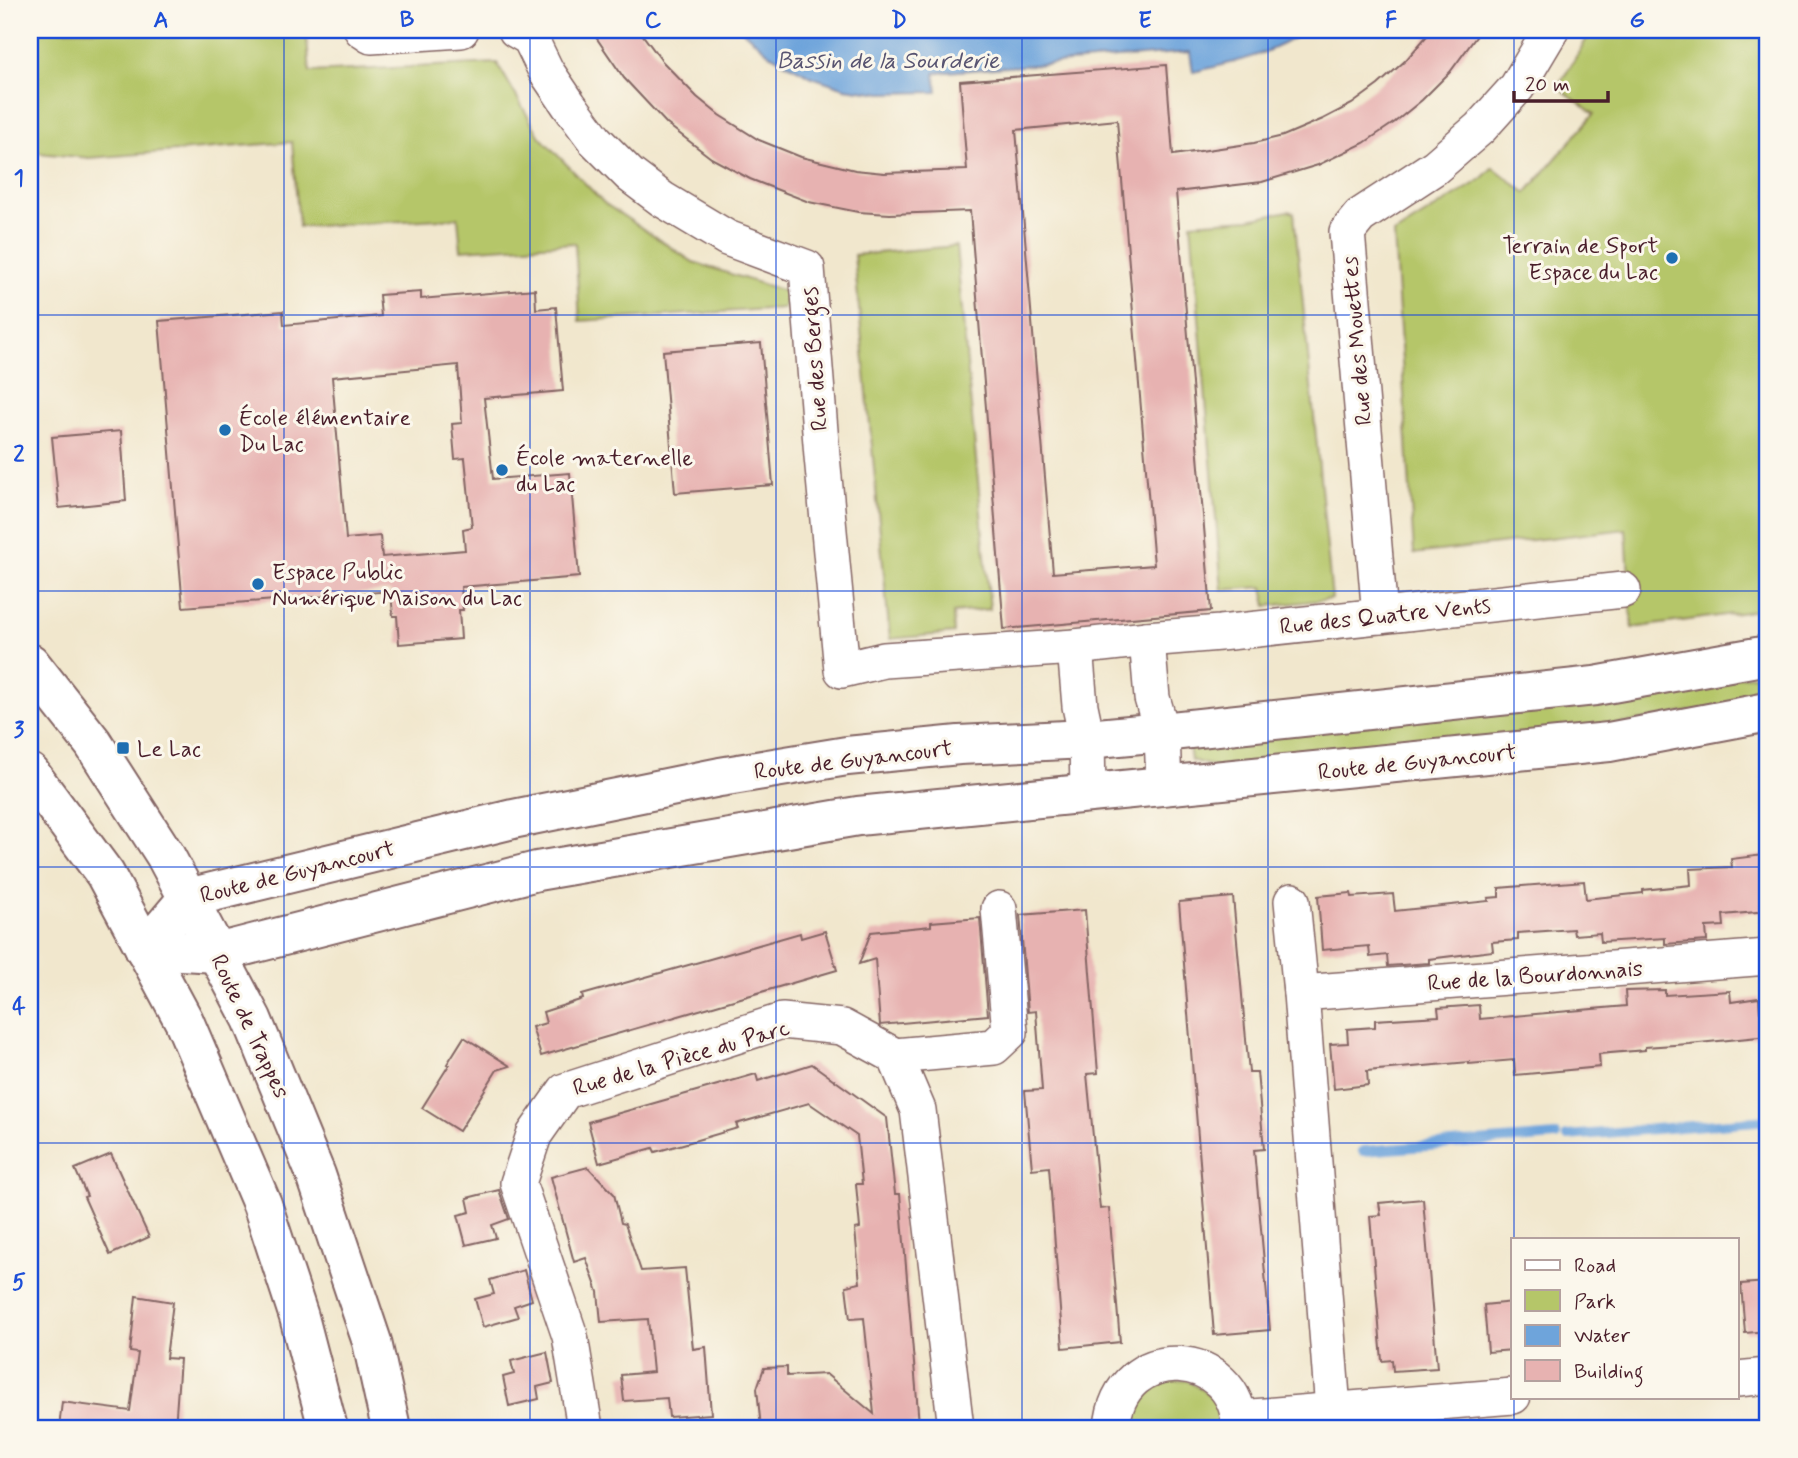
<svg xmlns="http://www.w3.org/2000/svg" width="1798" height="1458" viewBox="0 0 1798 1458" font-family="Mynerve,sans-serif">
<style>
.green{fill:#b5c669;stroke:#80724a;stroke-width:2}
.water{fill:#6ea4db;stroke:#5c6283;stroke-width:2}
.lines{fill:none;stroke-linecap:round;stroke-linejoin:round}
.stream{stroke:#6ea4db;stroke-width:10}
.building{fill:#e7b2b1;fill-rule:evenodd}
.street-casing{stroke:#846564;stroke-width:38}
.secondary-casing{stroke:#846564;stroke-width:42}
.street{stroke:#fff;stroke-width:35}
.secondary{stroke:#fff;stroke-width:38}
.grid{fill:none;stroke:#1d4ed8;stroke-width:2;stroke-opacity:0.55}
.poi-dot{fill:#1f6fb2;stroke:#fbf7ec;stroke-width:2.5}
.labels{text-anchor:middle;stroke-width:6;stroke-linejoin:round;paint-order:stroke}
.poi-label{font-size:23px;fill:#4a1f2b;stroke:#fbf7ec;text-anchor:start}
.street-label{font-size:23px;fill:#4a1f2b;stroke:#fbf7ec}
.water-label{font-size:24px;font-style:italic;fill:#585471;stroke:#fbf7ec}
.neatline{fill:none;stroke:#1d4ed8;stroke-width:2.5}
.grid-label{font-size:23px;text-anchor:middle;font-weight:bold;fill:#1d4ed8}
</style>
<rect width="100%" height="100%" fill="#fbf7ec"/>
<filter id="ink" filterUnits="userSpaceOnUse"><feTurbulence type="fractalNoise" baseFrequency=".0143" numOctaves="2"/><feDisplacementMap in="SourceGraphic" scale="14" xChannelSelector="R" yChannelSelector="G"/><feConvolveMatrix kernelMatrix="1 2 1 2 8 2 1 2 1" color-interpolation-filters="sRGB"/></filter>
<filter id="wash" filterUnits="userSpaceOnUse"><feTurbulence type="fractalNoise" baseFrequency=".00686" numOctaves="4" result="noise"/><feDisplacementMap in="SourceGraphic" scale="28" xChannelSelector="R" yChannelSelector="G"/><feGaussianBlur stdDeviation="1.57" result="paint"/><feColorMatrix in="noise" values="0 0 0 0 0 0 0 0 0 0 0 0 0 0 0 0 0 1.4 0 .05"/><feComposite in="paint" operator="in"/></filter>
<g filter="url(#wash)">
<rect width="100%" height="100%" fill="#f1e7cd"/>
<!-- green -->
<g class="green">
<path d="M30 30H306L310 72 497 63 540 137 604 203 693 262 787 292 784 308 580 321 575 243 461 250 458 218 299 227 292 142 89 158 30 152Z"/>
<path d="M1592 30H1768V609L1632 628 1626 529 1414 554 1394 234 1480 180 1493 167 1526 193 1594 114 1558 87Z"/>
<path d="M1288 211 1294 213 1332 599 1267 606 1263 587 1222 590 1191 223 1249 219Z"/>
<path d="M956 246 990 609 953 613 954 633 890 639 854 255Z"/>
<path d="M1768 673V697L1627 723 1218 768 1191 760 1189 746Z"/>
<path d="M1186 1380C1212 1396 1218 1396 1222 1428H1128L1133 1403 1155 1382Z"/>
</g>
<!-- water -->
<path class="water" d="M742 30H1306C1274 54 1232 63 1193 72L1190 52 935 73 937 92 882 93 845 88 812 77 771 55Z"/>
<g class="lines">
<!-- stream -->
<g class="stream">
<path d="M1567 1136 1768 1120"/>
<path d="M1363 1151 1556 1136"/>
</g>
</g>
<g id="blocks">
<!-- building -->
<g class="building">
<path d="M591 30H639L662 61 697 97 719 115 759 140 801 157 855 170 884 173 967 170 960 81 1166 65 1173 155 1254 143 1283 136 1323 119 1352 104 1378 85 1406 60 1432 30H1481L1450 72 1422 100 1395 122 1364 143 1318 165 1262 182 1176 192 1211 611 1004 629 970 211 890 214 858 212 809 202 750 179 711 158 667 124 624 78ZM1117 120 1154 565 1053 573 1016 130Z"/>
<path d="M535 289 536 309 556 307 563 391 484 398 493 479 570 473 579 577 461 587 463 610H459L461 639 399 644 397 616H393L391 591 183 607 159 321 283 311 284 325 381 316 379 295 421 292V299ZM458 365 462 423 452 424 455 459 465 458 472 527 463 529 465 550 382 557 380 536 346 539 332 377Z"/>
<path d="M761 343 773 485 675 493 663 351Z"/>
<path d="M121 431 126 501 59 508 52 437Z"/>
<path d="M1763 855 1768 911 1723 915 1724 926 1706 927 1707 941 1665 944V938L1601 942 1600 933 1574 935 1573 929 1518 933V940L1492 942 1493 951 1429 959V963L1388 966 1387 955 1370 957 1369 946 1322 950 1318 896 1351 893 1352 897 1393 894 1395 911 1489 901 1488 898 1499 897V888L1584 881 1586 899 1643 893V890L1691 885 1690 869 1732 867 1731 859Z"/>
<path d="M1233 897 1249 1072H1257L1264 1149 1254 1150 1270 1330 1214 1335 1179 902Z"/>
<path d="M1085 910 1098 1073 1087 1074 1100 1209 1109 1208 1120 1342 1063 1348 1049 1167 1032 1169 1025 1091 1042 1090 1036 1011 1028 1012 1020 915Z"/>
<path d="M980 918 988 1015 880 1025 875 959 859 964 871 932 931 926V922Z"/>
<path d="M825 931 837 970 541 1056 532 1027 546 1023 543 1012 583 999 582 995 724 955 800 933 801 938Z"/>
<path d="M1665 990V995L1730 991 1731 1002 1759 998 1760 1012 1768 1011V1036L1689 1044 1645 1047V1050L1599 1054 1600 1067 1515 1075 1514 1060 1469 1064V1062L1367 1071 1368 1085 1334 1089 1330 1044 1348 1043 1347 1029 1375 1027V1020L1439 1016 1438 1008 1479 1005 1480 1019 1626 1006 1625 991Z"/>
<path d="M464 1037 510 1066 497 1070 459 1131 422 1108 449 1065 447 1064Z"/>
<path d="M812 1064 887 1118 895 1194H900L919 1424 889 1426 892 1428H761L757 1388 764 1368 787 1367V1376L826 1374 874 1414 864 1318 850 1319 846 1286 860 1283 855 1229 860 1228 856 1184H862L857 1136 809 1103 736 1124 738 1128 697 1140 655 1152 653 1148 599 1163 588 1122 756 1074 758 1081Z"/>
<path d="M111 1154 149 1237 110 1255 84 1197 87 1196 75 1169Z"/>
<path d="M588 1167 614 1194 621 1223 625 1224 641 1271 685 1268 693 1349 706 1347 711 1414 669 1417 667 1398 624 1401 621 1375 653 1372 648 1319 601 1322 598 1292 586 1258 574 1262 551 1177Z"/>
<path d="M499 1190 509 1219 492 1225 496 1238 466 1245 458 1215 470 1212 467 1198Z"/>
<path d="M1423 1199 1437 1368 1393 1371 1392 1360 1382 1361 1370 1216 1381 1215 1379 1203Z"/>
<path d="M524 1270 532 1300 514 1306 518 1317 483 1327 475 1299 494 1294 490 1280Z"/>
<path d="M1768 1282V1331L1745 1333 1741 1284Z"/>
<path d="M136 1296 173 1302 166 1358 180 1359 175 1428H59L62 1402 130 1411 138 1353 130 1352Z"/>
<path d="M1513 1302V1350L1488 1352 1484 1305Z"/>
<path d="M547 1352 553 1383 537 1387 539 1399 509 1406 503 1377 514 1374 511 1361Z"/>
</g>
</g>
</g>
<g filter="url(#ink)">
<use href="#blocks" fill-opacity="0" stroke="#846564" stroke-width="2"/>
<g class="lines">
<defs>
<g id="street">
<path d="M362 30 371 36 461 30"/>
<path d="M516 30 530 38 546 71 569 105 595 140 630 175 662 199 727 238 807 268 822 456 842 670 884 660 1075 647 1147 639 1220 633 1623 590"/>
<path d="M1380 616 1347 232 1360 216 1435 167 1480 128 1517 87 1551 30"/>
<path d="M1147 639 1152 698 1162 732 1164 787"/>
<path d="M1075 647 1080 706 1087 739 1088 793"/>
<path d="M1292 901 1301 993 1333 1410"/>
<path d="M1301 993 1768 957"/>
<path d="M895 1056 994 1047 1010 1032 999 909"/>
<path d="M1737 1379 1768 1376"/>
<path d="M1239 1418 1513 1396"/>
<path d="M585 1428 570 1336 518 1183 534 1135 565 1091 782 1021 842 1027 895 1056 918 1110 956 1428"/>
<path d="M1112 1428C1119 1337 1240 1349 1239 1428"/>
</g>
<g id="secondary">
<path d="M30 663 93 743 165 855 252 1019 316 1175 372 1342 391 1428"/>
<path d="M30 773 105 874 184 1021 262 1204 299 1317 328 1428"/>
<path d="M145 949 188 898 513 819 720 777 847 756 959 745 1087 739 1162 732 1595 686 1768 655"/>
<path d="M145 949 217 953 537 871 858 816 1609 742 1768 712"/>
</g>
</defs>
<!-- street casing -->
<use href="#street" class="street-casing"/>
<!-- secondary casing -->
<use href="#secondary" class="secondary-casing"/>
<!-- street -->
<use href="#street" class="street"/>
<!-- secondary -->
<use href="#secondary" class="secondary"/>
</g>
</g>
<!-- grid -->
<path class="grid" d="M284 30V1428M530 30V1428M776 30V1428M1022 30V1428M1268 30V1428M1514 30V1239M30 315H1768M30 591H1768M30 867H1768M30 1143H1768M1514 1397V1428"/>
<!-- markers -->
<g class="poi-dot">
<circle cx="1672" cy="258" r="7"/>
<circle cx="225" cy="430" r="7"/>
<circle cx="502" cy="470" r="7"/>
<circle cx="258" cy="584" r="7"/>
<rect x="116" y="741" width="14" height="14" rx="3.5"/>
</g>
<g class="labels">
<!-- poi labels -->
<g class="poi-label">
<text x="1658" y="253" text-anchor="end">Terrain de Sport<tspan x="1658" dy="26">Espace du Lac</tspan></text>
<text x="239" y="425">École élémentaire<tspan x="239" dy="26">Du Lac</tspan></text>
<text x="516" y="465">École maternelle<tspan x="516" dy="26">du Lac</tspan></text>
<text x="272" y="579">Espace Public<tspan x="272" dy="26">Numérique Maison du Lac</tspan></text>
<text x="137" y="756">Le Lac</text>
</g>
<!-- street labels -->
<g class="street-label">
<text transform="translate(1356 341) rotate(-95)" y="8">Rue des Mouettes</text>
<text transform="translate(814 359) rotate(-94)" y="8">Rue des Berges</text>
<text transform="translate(1385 615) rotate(-6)" y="8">Rue des Quatre Vents</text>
<text transform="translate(853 759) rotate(-7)" y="8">Route de Guyancourt</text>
<text transform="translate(1417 761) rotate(-6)" y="8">Route de Guyancourt</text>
<text transform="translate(297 871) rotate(-14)" y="8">Route de Guyancourt</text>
<text transform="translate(1535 975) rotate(-4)" y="8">Rue de la Bourdonnais</text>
<text transform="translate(251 1026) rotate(65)" y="8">Route de Trappes</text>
<text transform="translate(681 1057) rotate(-16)" y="8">Rue de la Pièce du Parc</text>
</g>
<!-- water labels -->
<g class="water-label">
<text x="888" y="68">Bassin de la Sourderie</text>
</g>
</g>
<!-- margin -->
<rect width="1798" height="1458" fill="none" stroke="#fbf7ec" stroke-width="77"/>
<!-- legend -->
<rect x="1511" y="1238" width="228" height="161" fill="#fbf7ec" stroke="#b4a19f" stroke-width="2"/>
<rect x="1525" y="1260" width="35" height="10" fill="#ffffff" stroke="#b4a19f" stroke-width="2"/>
<text x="1574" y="1272" font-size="21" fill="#4a1f2b">Road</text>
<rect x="1525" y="1290" width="35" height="21" fill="#b5c669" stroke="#b4a19f" stroke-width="2"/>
<text x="1574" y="1308" font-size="21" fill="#4a1f2b">Park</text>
<rect x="1525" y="1325" width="35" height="21" fill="#6ea4db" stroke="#b4a19f" stroke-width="2"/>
<text x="1574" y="1342" font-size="21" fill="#4a1f2b">Water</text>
<rect x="1525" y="1360" width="35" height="21" fill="#e7b2b1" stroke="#b4a19f" stroke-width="2"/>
<text x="1574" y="1378" font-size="21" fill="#4a1f2b">Building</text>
<!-- scale -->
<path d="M1514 91v10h94v-10" fill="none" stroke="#4a1f2b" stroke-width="3.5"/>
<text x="1525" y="91" font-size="21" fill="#4a1f2b" stroke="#fbf7ec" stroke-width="5" paint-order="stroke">20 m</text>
<rect x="38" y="38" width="1721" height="1382" class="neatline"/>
<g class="grid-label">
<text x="161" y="27">A</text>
<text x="407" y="27">B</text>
<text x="653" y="27">C</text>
<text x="899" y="27">D</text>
<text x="1145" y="27">E</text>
<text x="1391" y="27">F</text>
<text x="1637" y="27">G</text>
<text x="19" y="185">1</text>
<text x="19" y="461">2</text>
<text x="19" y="737">3</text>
<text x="19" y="1013">4</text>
<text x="19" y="1289">5</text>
</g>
</svg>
